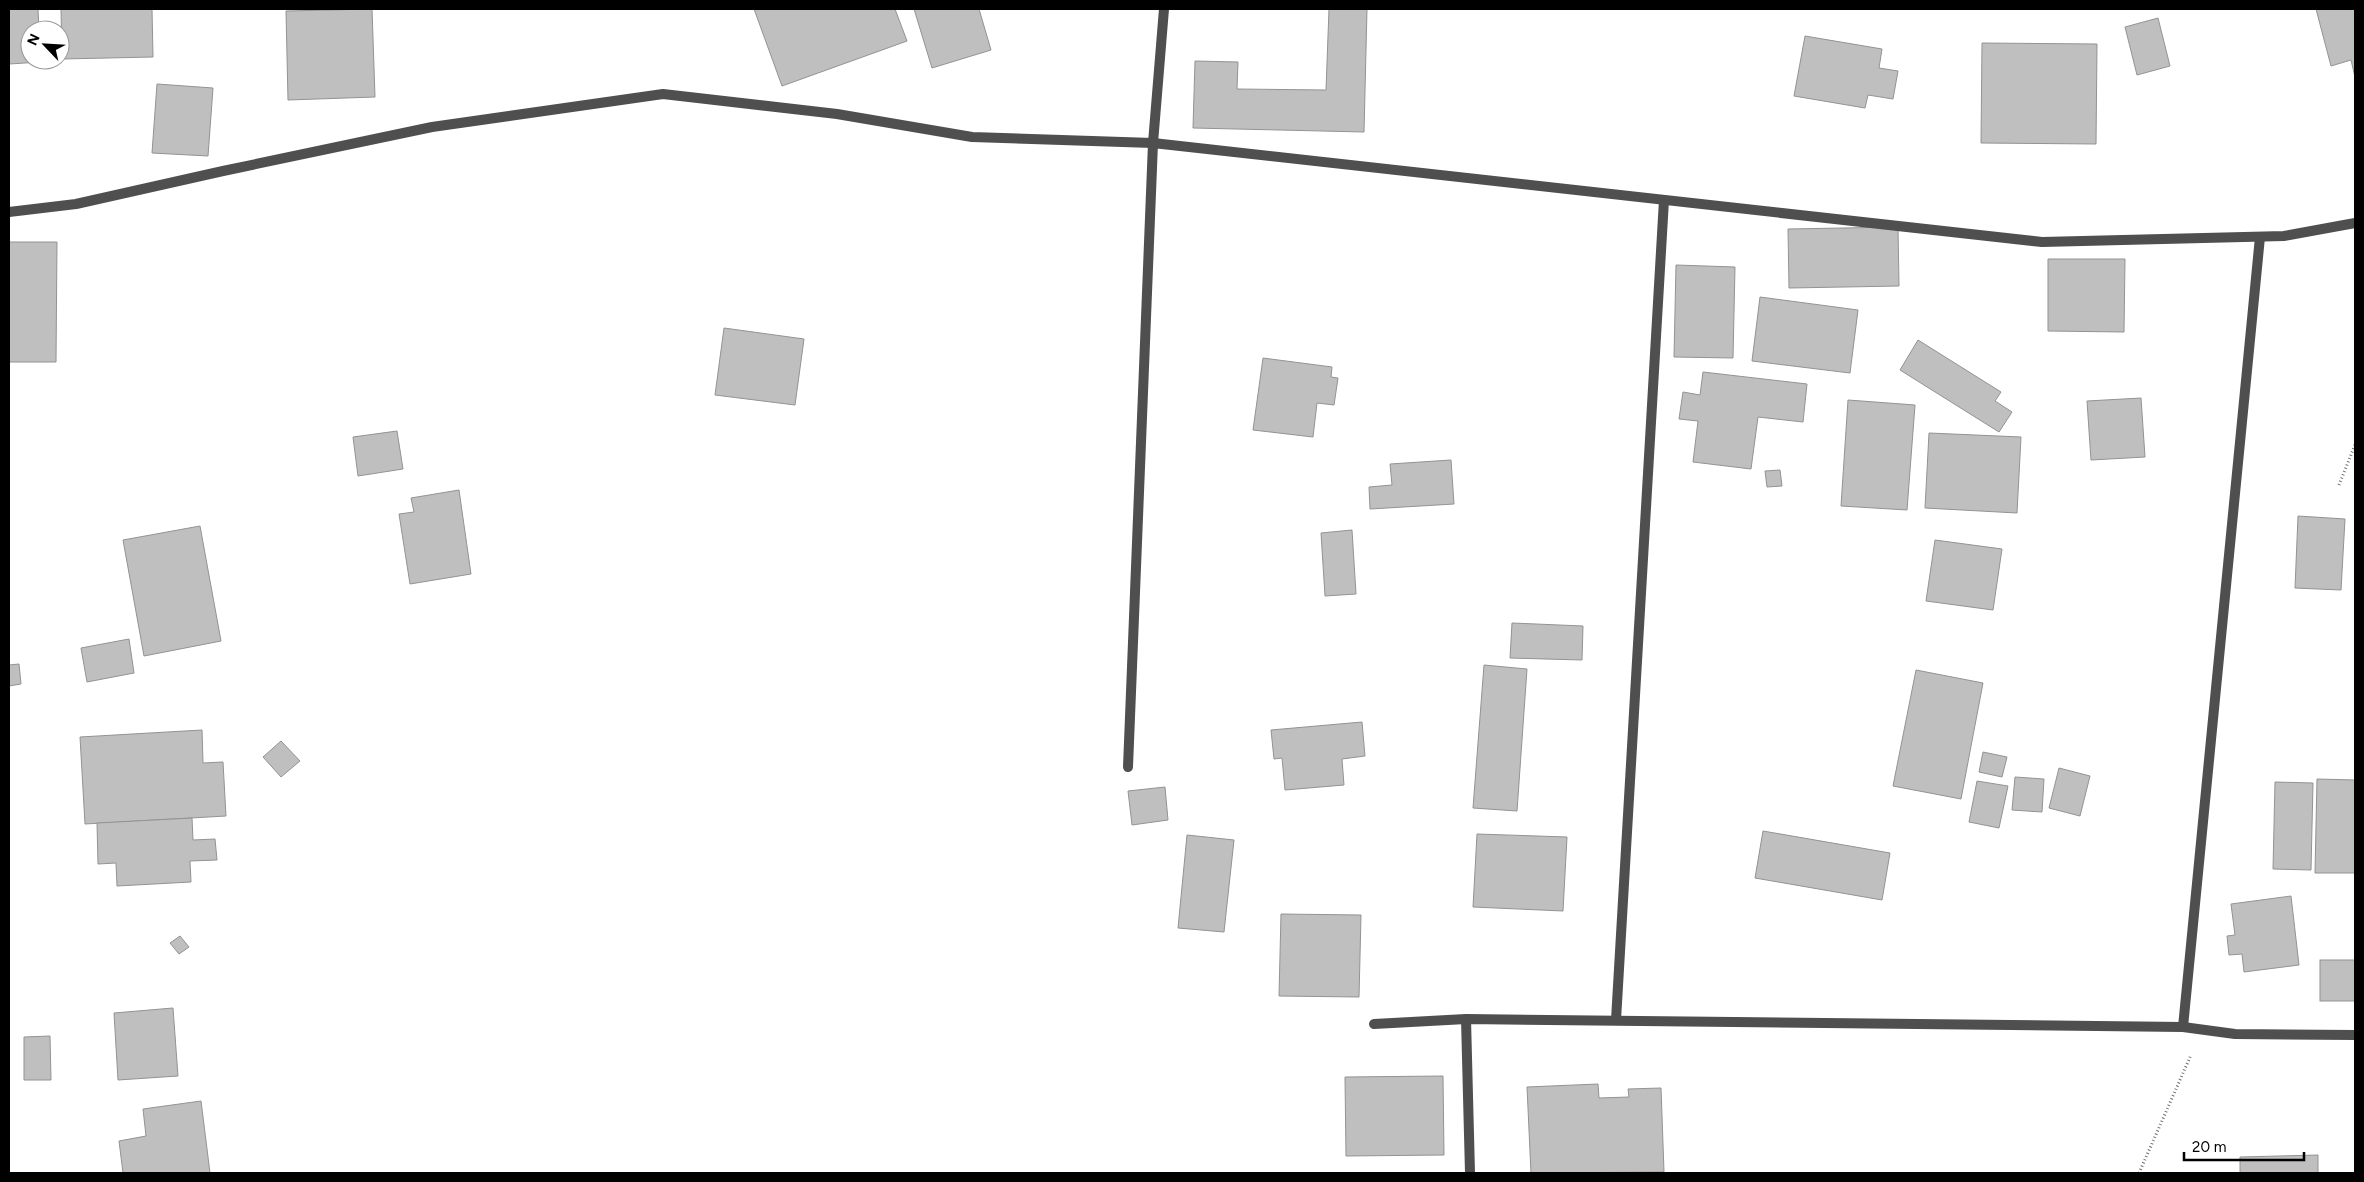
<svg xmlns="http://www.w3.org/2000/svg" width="2364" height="1182" viewBox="0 0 2364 1182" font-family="Figtree,sans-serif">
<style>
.building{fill:#bfbfbf;stroke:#939393}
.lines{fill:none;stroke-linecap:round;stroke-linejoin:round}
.path{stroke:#717171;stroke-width:3;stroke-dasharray:1 2.5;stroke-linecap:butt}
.lane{stroke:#4f4f4f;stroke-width:10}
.street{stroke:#4f4f4f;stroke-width:10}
</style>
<rect width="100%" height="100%" fill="#fff"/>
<!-- building -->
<g class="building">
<path d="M9 9H38L39 30H30V60H41V62L9 64Z"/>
<path d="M61 9H152L153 57 62 59Z"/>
<path d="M372 9 375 97 288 100 286 11Z"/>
<path d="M754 9H895L907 41 782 86Z"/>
<path d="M914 9H979L991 50 932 68Z"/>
<path d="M1329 9H1367L1364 132 1193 128 1195 61 1238 62 1237 89 1326 90Z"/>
<path d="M2316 9H2355V77L2351 60 2331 66Z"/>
<path d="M2158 18 2170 66 2137 75 2125 27Z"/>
<path d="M1805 36 1882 49 1879 68 1898 71 1893 99 1868 95 1865 108 1794 96Z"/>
<path d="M1982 43 2097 44 2096 144 1981 143Z"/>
<path d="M157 84 213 88 208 156 152 153Z"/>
<path d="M1898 227 1899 286 1789 288 1788 229Z"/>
<path d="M9 242H57L56 362H9Z"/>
<path d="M2048 259H2125L2124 332 2048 331Z"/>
<path d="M1676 265 1735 267 1733 358 1674 357Z"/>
<path d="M1760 297 1858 310 1850 373 1752 361Z"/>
<path d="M724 328 804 339 795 405 715 395Z"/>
<path d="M1918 340 2001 392 1995 401 2012 412 1999 432 1900 370Z"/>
<path d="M1263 358 1332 367 1331 377 1338 378 1334 405 1317 403 1313 437 1253 430Z"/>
<path d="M1703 372 1807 384 1803 422 1758 417 1751 469 1693 462 1698 421 1679 419 1683 392 1700 395Z"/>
<path d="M2141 398 2145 457 2091 460 2087 401Z"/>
<path d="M1848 400 1915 405 1907 510 1841 506Z"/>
<path d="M397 431 403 469 358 476 353 437Z"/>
<path d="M1929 433 2021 437 2017 513 1925 508Z"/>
<path d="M1451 460 1454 504 1370 509 1369 487 1392 485 1390 464Z"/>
<path d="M1780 470 1782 486 1767 487 1765 471Z"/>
<path d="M459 490 471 574 410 584 399 514 414 512 411 498Z"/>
<path d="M2298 516 2345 519 2341 590 2295 588Z"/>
<path d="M200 526 221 641 144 656 123 540Z"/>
<path d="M1352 530 1356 594 1325 596 1321 533Z"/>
<path d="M1935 540 2002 549 1993 610 1926 601Z"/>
<path d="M1512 623 1583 626 1582 660 1510 658Z"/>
<path d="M129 639 134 673 87 682 81 648Z"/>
<path d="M19 664 21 684 9 686V665Z"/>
<path d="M1484 665 1527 669 1517 811 1473 808Z"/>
<path d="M1916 670 1983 683 1961 799 1893 786Z"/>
<path d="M1362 722 1365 756 1342 759 1344 785 1285 790 1282 758 1274 759 1271 730Z"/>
<path d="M202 730 203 763 223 762 226 816 85 824 80 737Z"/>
<path d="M281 741 300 761 281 777 263 757Z"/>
<path d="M1983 752 2007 757 2002 777 1979 772Z"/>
<path d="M2059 768 2090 776 2080 816 2049 808Z"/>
<path d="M2015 777 2044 779 2042 812 2012 810Z"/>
<path d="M2317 779 2355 780V873H2315Z"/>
<path d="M1977 781 2008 786 1999 828 1969 822Z"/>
<path d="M2275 782 2313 783 2311 870 2273 869Z"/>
<path d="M1165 787 1168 820 1132 825 1128 791Z"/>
<path d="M192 818 193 840 215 839 217 860 190 861 191 882 117 886 116 863 98 864 97 823Z"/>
<path d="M1763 831 1890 853 1882 900 1755 878Z"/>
<path d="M1477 834 1567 837 1563 911 1473 907Z"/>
<path d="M1187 835 1234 840 1224 932 1178 928Z"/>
<path d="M2291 896 2299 965 2244 972 2242 954 2229 955 2227 936 2235 935 2231 904Z"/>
<path d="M1281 914 1361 915 1359 997 1279 996Z"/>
<path d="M180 936 189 947 179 954 170 943Z"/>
<rect x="2320" y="960" width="35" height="41"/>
<path d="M173 1008 178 1076 118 1080 114 1013Z"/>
<path d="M50 1036 51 1080H24V1037Z"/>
<path d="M1443 1076 1444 1155 1346 1156 1345 1077Z"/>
<path d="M1598 1084 1599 1098 1629 1097 1628 1089 1661 1088 1664 1172 1531 1173 1527 1087Z"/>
<path d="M201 1101 210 1173H123L119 1141 146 1136 143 1109Z"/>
<path d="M2318 1155V1173H2240V1157Z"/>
</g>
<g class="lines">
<!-- path -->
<g class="path">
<path d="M2339 485 2355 445"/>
<path d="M2139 1173 2191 1055"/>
</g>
<!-- lane -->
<path class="lane" d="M1466 1019 1470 1173"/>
<!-- street -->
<g class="street">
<path d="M9 212 76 204 223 171 432 127 663 94 837 114 972 137 1153 143 1164 9"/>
<path d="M1128 767 1153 143 2042 242 2284 236 2355 223"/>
<path d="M1616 1020 1664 200"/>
<path d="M1374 1024 1466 1019 2183 1027 2235 1034 2355 1035"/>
<path d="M2183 1027 2260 237"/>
</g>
</g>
<!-- border -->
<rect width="2364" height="1182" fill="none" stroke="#000000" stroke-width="20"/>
<!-- north arrow -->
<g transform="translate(45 45) rotate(295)"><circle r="24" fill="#ffffff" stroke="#999999"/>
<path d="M0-4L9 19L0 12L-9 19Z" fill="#000000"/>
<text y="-8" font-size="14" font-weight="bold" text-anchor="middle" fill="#000000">N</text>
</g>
<!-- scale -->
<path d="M2184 1152v8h120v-8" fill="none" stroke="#000000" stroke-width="2.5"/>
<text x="2192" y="1152" font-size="15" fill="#000000" stroke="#ffffff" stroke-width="4" paint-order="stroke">20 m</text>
</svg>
